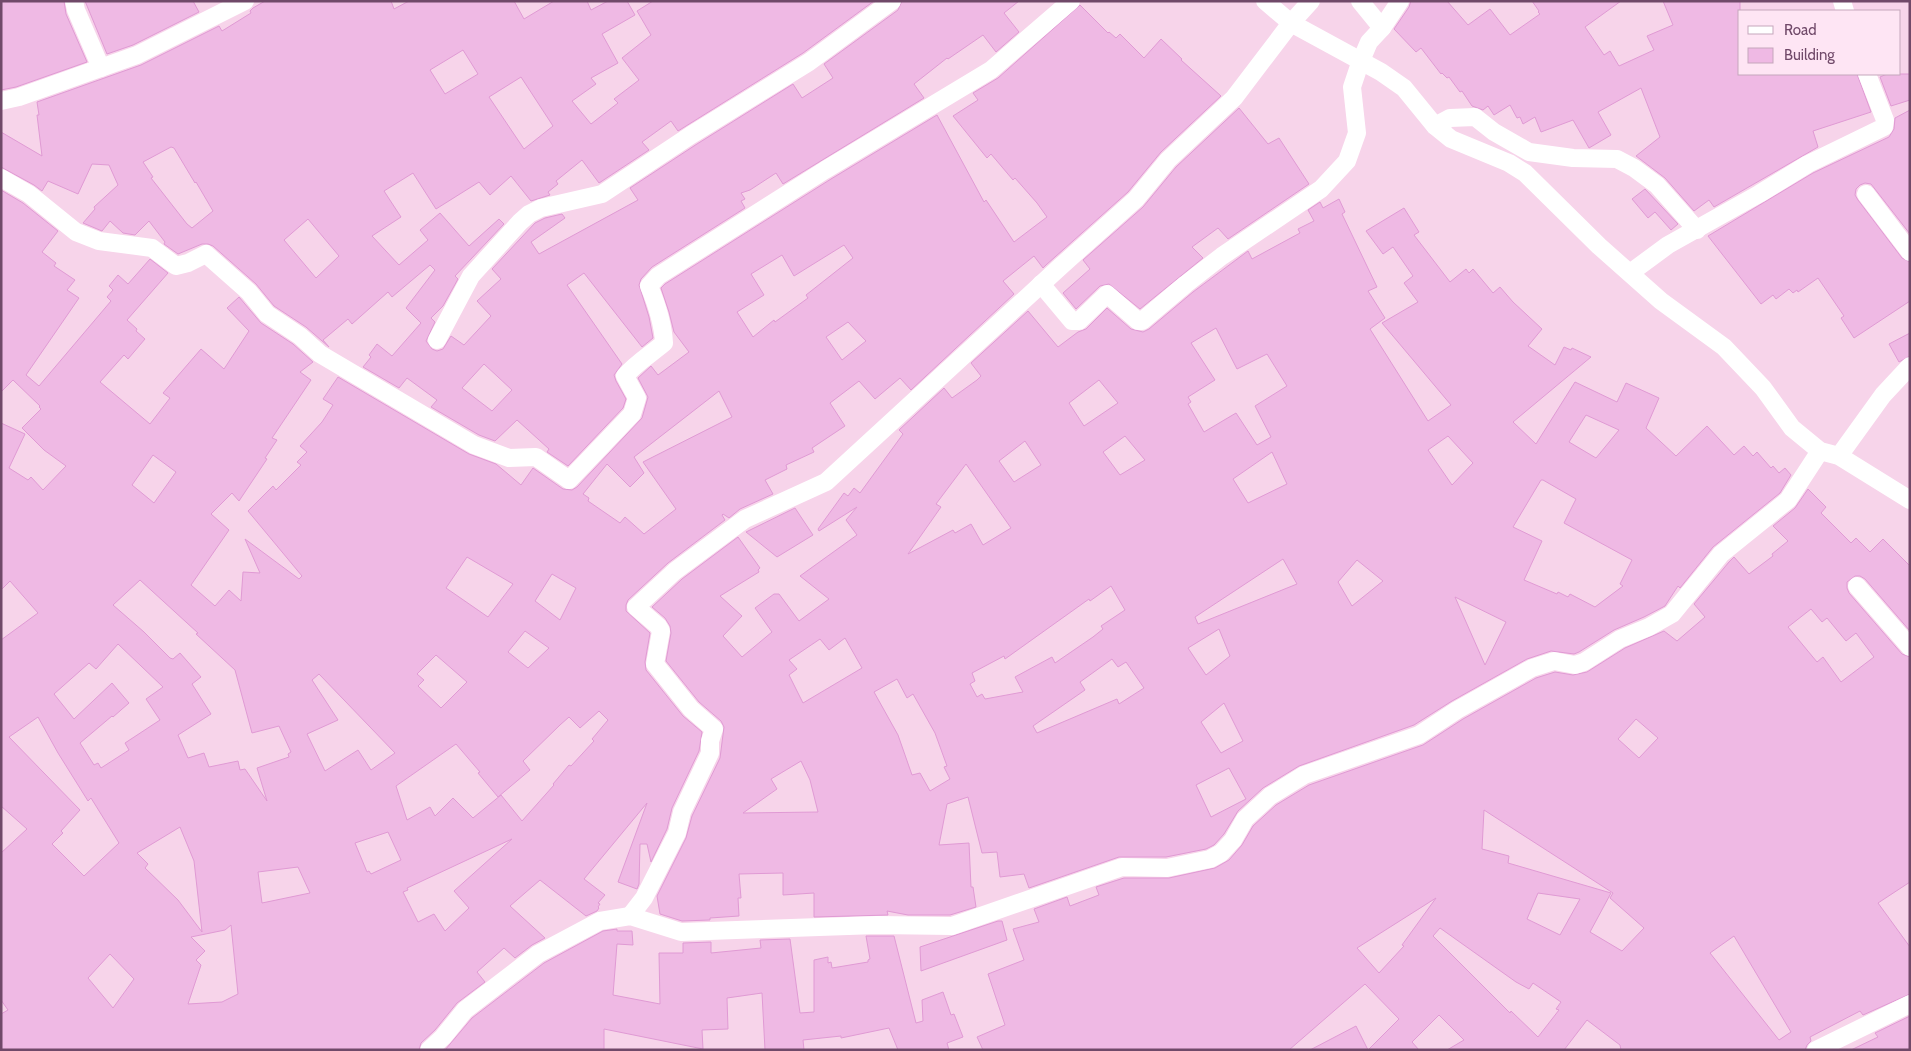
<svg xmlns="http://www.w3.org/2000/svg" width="1911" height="1051" viewBox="0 0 1911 1051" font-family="Cabin,sans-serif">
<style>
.residential{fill:#f7d4ea;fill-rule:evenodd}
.building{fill:#efb9e4;stroke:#e09ad4;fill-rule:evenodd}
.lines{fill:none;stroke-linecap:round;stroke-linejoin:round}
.minor{stroke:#fff;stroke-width:18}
</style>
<rect width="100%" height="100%" fill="#fbe0ef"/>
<!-- residential -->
<path class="residential" d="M1 1H1910V1050H1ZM1740 11H1900V74H1740Z"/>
<!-- building -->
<g class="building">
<path d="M1 1H64L66 14 87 62 16 87 1 90Z"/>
<path d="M85 1H193L199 12 133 45 107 54Z"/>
<path d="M265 1H391L394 9 409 1H514L524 19 554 1H587L591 10 608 1H627L635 15 602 34 618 63 591 78 596 84 572 101 591 124 618 103 614 99 639 80 622 58 651 35 637 11 653 1H874L803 53 678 131 671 121 642 142 649 150 599 183 582 160 556 181 558 184 548 192 550 195 531 201 511 176 490 195 479 182 436 209 413 173 384 191 401 217 372 236 399 265 428 240 420 230 440 213 469 246 499 219 504 224 455 276 458 279 443 306 431 318 435 322 426 341 432 349 437 351 443 349 451 336 464 345 491 316 477 301 501 279 492 269 535 223 545 218 562 214 565 218 531 242 539 254 638 200 630 188 697 144 793 84 802 98 833 78 824 64 898 10 902 1H1019L1004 13 1019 32 996 52 983 35 948 59 947 58 914 84 924 98 783 184 776 173 750 190 741 193 745 199 741 201 745 208 652 267 641 279 639 285 649 317 653 338 642 347 584 273 567 285 622 364 614 375 616 381 626 399 623 408 568 466 547 452 549 449 517 420 495 441 479 435 431 407 437 400 407 378 399 388 363 367 371 357 369 355 377 344 392 356 421 323 406 308 435 270 430 265 392 297 388 292 352 324 348 319 323 340 329 347 306 327 274 306 256 284 213 246 208 244H202L178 254 164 244 165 242 149 221 135 235 123 233 110 221 102 231 83 223 95 209 94 207 118 185 109 165 92 164 78 194 48 181 42 191 34 185 1 167V132L42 156 37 115H39L37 102 141 65 219 26 222 31 251 13 250 11 253 8ZM463 50 478 74 445 94 430 70ZM521 77 553 126 524 149 489 97ZM171 147 174 148 195 183 196 182 213 211 192 228 187 224 151 178 153 177 143 162ZM308 219 339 256 316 278 284 240ZM484 364 512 390 492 411 462 388Z"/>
<path d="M1411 1H1447L1468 25 1490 9 1510 35 1540 14 1538 12 1539 11 1532 1H1621L1585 27 1604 55 1610 51 1619 66 1654 50 1647 36 1673 25 1663 1H1740V74H1857L1871 112 1813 131 1818 147 1714 207 1709 200 1694 211 1665 178 1636 156 1660 137 1641 88 1598 112 1611 135 1589 148 1573 120 1541 132 1535 117 1523 124 1520 117 1517 118 1510 105 1494 115 1488 106 1483 110 1472 106 1462 91 1460 92 1449 77 1447 78 1442 73 1441 74 1421 48 1416 52 1394 29 1409 7Z"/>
<path d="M1080 5 1108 33 1109 32 1116 38 1120 34 1144 58 1161 39 1182 59 1181 60 1221 96 1161 152 1128 192 1046 265 1043 268 1034 256 1003 281 1014 294 911 390 900 378 875 399 859 381 830 403 845 426 812 448 814 452 786 465 787 469 765 480 773 494 740 509 729 518 723 514 722 515 725 520 668 563 628 600 626 605V611L650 633 645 662 646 670 683 716 702 732 699 751 672 808 667 829 651 862 647 844H640L639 884 637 889 618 882 647 803 584 879 605 895 598 903 600 904 598 907 599 908 597 911 586 916 540 880 510 906 545 938 532 945 515 958 504 948 477 972 485 982 457 1003 435 1030 421 1043 419 1050H1V1014L8 1010 1 1000V853L27 829 1 806V640L38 613 10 581 1 590V423L25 434 9 468 28 480 31 477 43 490 66 466 44 450 22 428 41 409 39 407 40 406 13 380 1 392V190L23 203 58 231 42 252 56 263 54 266 75 280 67 290 79 298 26 375 39 386 111 301 107 297 113 290 109 286 118 275 128 284 150 259 168 273 127 320 137 329 136 331 145 339 128 359 124 355 100 382 150 424 170 398 163 393 201 349 224 369 249 331 227 308 239 297 261 323 293 344 313 362 300 372 311 380 272 438 277 440 265 458 267 459 239 501 232 493 211 514 229 530 191 585 215 606 229 590 241 601 243 572 260 573 245 539 299 579 302 576 248 511 273 486 276 490 301 465 297 462 307 452 300 446 322 422 333 405 323 399 338 377 469 454 496 464 521 485 533 468 563 489 572 490 577 487 642 418 648 397 638 378 651 366 658 375 689 352 674 332 669 312 661 288 665 284 831 179 937 115 984 202 986 200 1014 242 1047 217 1037 203 1015 178 1013 180 991 154 987 158 953 116 978 100 973 93 998 78ZM844 245 853 258 806 295 808 298 775 322 774 320 753 337 737 312 764 295 751 274 782 255 794 276ZM848 322 866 341 842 360 826 337ZM719 391 732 417 643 462 676 509 644 534 625 517 620 523 588 501 589 498 583 494 607 464 630 487 644 473 634 457ZM153 455 176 472 154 503 132 485ZM467 557 513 584 488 617 446 588ZM552 574 576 588 560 620 535 601ZM140 580 198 633 196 634 235 670 252 733 279 726 291 752 288 754 289 757 257 768 267 801 245 769 240 770 238 761 209 767 204 753 188 758 178 735 211 714 192 684 201 677 180 653 173 659 170 658 144 632 113 605ZM525 631 549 648 528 668 508 652ZM118 644 163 687 146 699 160 720 125 743 129 750 101 768 98 763 94 765 80 743 112 716 113 717 129 703 112 683 74 719 54 694 89 663 96 669ZM436 655 467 682 441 708 418 686 424 680 417 674ZM319 674 395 753 371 770 358 750 325 771 307 734 338 720 312 680ZM599 711 608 720 592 739 594 741 571 766 569 765 553 784 554 785 522 821 501 795 473 818 453 798 435 816 430 807 407 820 396 786 456 744 480 772 478 773 498 797 530 770 523 761 560 725 569 717 580 728ZM38 717 58 753 88 801 91 798 119 843 84 876 52 844 63 833 61 831 80 810 9 737ZM180 827 194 861 202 932 178 900 145 868 148 864 137 853ZM388 832 401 860 371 874 369 871 367 872 355 843ZM512 839 454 891 469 908 445 931 434 914 418 922 403 892 408 890 407 888ZM298 867 310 893 262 903 258 872ZM231 925 238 994 222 1002 188 1004 201 965 196 960 205 951 191 937 225 930ZM110 954 134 979 113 1008 88 978Z"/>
<path d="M1887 74H1910V100L1891 106 1880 77Z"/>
<path d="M1239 108 1268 144 1279 138 1309 184 1228 239 1218 228 1192 247 1203 258 1140 309 1109 284 1100 286 1076 309 1063 293 1090 269 1083 260 1143 207 1176 167Z"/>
<path d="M1910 110V234L1871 184 1865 183 1860 185 1856 189 1855 195 1858 200 1902 258 1910 262V301L1854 338 1841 318 1844 316 1818 278 1798 292 1797 290 1793 293 1789 289 1776 299 1773 295 1761 304 1708 236 1813 173 1889 137 1894 129 1895 118Z"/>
<path d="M1645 189 1678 224 1671 230 1655 212 1648 218 1632 199Z"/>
<path d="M1339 199 1345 212 1342 214 1377 287 1368 291 1385 318 1370 329 1428 421 1451 405 1382 323 1418 302 1404 283 1413 276 1393 247 1383 254 1366 231 1404 208 1419 232 1414 235 1450 282 1466 269 1469 273 1473 269 1493 293 1500 287 1513 302 1542 329 1528 346 1555 365 1564 347 1571 350 1572 348 1591 357 1513 422 1536 444 1575 382 1617 402 1626 383 1659 398 1646 428 1676 456 1707 426 1734 455 1744 446 1753 456 1757 452 1771 468 1773 466 1779 473 1785 468 1791 475 1780 493 1713 547 1680 588 1678 586 1665 606 1644 617 1614 630 1579 652 1574 654 1551 651 1527 659 1452 701 1414 725 1299 766 1263 788 1238 811 1224 834 1214 845 1206 849 1166 857H1119L1029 888 1024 874 1000 877 997 852 982 853 968 797 947 804 939 845 969 843 971 887H973L976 907 950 915H908L887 911 888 915 814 917V893L783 895V873L739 874 741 898H738L739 916 710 918V920L682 921 660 914 657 896 686 838 692 816 720 758 724 727 721 721 699 702 666 661 671 633 670 626 665 618 652 607 682 579 738 537 760 568 758 570 759 572 720 596 742 616 723 636 742 657 772 632 755 608 774 594H779L799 621 829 599 800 576 857 535 846 520 857 507 819 531 818 529 844 493 848 496 854 488 860 493 903 434 899 430 944 388 952 398 977 380 981 376 971 363 1028 311 1058 347 1078 332 1086 329 1107 308 1131 329 1143 332 1149 329 1193 292 1248 251 1252 259 1300 233 1298 229 1314 221 1308 210 1320 202 1323 208ZM1216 328 1237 369 1267 354 1287 386 1255 406 1271 437 1257 445 1236 413 1204 432 1188 404 1191 402 1188 397 1215 380 1191 343ZM1099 380 1118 403 1084 426 1069 403ZM1586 415 1619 430 1596 458 1569 442ZM1125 436 1145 460 1120 475 1103 452ZM1448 436 1473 463 1452 485 1428 450ZM1025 441 1041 465 1014 482 999 461ZM1272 452 1287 484 1248 503 1233 479ZM966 464 1011 528 983 545 971 524 955 533 953 530 908 554 941 507 936 504ZM1541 480H1543L1576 499 1564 523 1632 560 1620 584 1623 586 1595 607 1570 594 1568 597 1558 592 1557 594 1524 580 1542 541 1513 527ZM1283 559 1297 584 1198 624 1195 617ZM1357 560 1383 581 1352 606 1338 582ZM1111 586 1125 610 1101 626 1103 629 1093 637 1055 663 1052 657 1015 677 1023 692 985 699 982 694 977 697 970 684 975 681 972 673 1004 656 1005 659 1089 599 1090 601ZM1455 597 1506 622 1485 665ZM1219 629 1230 656 1206 675 1188 648ZM845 638 862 668 803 703 789 675 797 669 789 660 820 639 829 650ZM1112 659 1118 667 1126 662 1144 688 1119 704 1117 699 1037 733 1033 726 1085 690 1080 682ZM897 679 907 698 913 694 935 733 947 766 944 767 950 779 930 791 920 773 912 775 898 735 874 692ZM1224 703 1243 741 1221 753 1201 722ZM801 761 810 780 818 812 743 813 777 789 771 779ZM1229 768 1246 799 1211 817 1196 785Z"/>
<path d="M1910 333V356L1899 362 1889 344Z"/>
<path d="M1808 489 1826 507 1821 513 1851 543 1856 538 1870 552 1883 539 1910 566V631L1865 579 1860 576H1855L1847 582V588L1849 593 1902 654 1910 657V882L1878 903 1910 947V994L1863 1015 1860 1011 1810 1037 1811 1041 1807 1045 1805 1050H1621L1620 1045 1587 1020 1564 1050H1447L1464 1040 1439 1015 1412 1042 1419 1050H1368L1399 1019 1365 984 1289 1050H983L977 1037 1005 1025 988 974 1024 960 1013 929 1039 922 1034 909 1067 897 1070 906 1099 895 1096 887 1124 878H1169L1215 868 1229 860 1242 845 1253 826 1276 805 1309 785 1423 745 1463 719 1536 678 1555 672 1573 675 1587 672 1625 648 1664 631 1677 641 1705 617 1694 604 1729 562 1734 557 1749 574 1773 556 1772 554 1788 541 1773 526 1795 508ZM1811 609 1822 622 1827 618 1846 641 1856 633 1874 657 1841 682 1823 657 1817 662 1788 627ZM1636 719 1658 738 1639 758 1618 739ZM1484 810 1613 893 1610 898 1644 928 1622 951 1590 932 1611 893 1508 863 1509 856 1482 849ZM1538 893 1580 899 1560 935 1527 919ZM1436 898 1402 945 1404 946 1379 973 1357 948ZM1440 928 1516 982 1529 989 1533 983 1561 1002 1556 1009 1559 1010 1538 1037 1511 1011 1510 1013 1433 936ZM1734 936 1791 1032 1779 1040 1710 953Z"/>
<path d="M795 508 813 535 777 557 746 532Z"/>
<path d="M998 921H1002L1007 940 921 971 920 947Z"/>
<path d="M617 929V931H632L633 945 617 944 613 995 660 1004 659 953H683V943L711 942V953L761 948 760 940 790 939 800 1013 814 1012V960L828 957V963L831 962 832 968 868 962V960L870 959 866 936H894L916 1023 923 1021 922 1000 943 992 951 1015 954 1014 963 1037 947 1043 949 1050H898L889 1028 841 1038V1036L803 1040 804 1050H765L762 993 727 998 728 1029 702 1030 703 1049 604 1029V1050H445L472 1018 544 963 603 931Z"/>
<path d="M1910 1016V1050H1851L1878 1037 1875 1033Z"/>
<path d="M1356 1026 1368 1050H1310Z"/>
</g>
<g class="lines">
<!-- minor -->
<g class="minor">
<path d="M74 1 76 10 101 68"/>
<path d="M1265 1 1291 23 1381 72 1404 88 1435 126 1451 139 1509 163 1525 173 1599 246 1661 301 1724 347 1763 388 1792 428 1820 451 1839 456 1910 500"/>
<path d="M1360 1 1382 28"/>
<path d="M1842 1 1845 11"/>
<path d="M1 101 19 97 137 55 245 1"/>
<path d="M1435 126 1450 118 1475 117 1494 132 1529 152 1573 158 1617 159 1634 168 1657 185 1697 230"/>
<path d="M1 178 29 194 76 232 99 241 152 248 176 266 188 263 206 254 249 292 267 314 300 336 320 354 474 445 509 458 536 457 569 480 632 414 637 398 625 376C636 363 651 354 664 343 663 323 657 305 649 286L658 276 825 170 991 70 1071 1"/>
<path d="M1866 194 1910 252"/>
<path d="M1630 273 1668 245 1759 194 1808 164 1884 127 1885 120 1867 74"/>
<path d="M1041 284 1072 321H1079L1107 294 1138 321H1142L1186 284 1222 256 1321 189 1347 161 1357 133 1352 87 1360 63 1369 42 1382 28 1400 1"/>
<path d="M437 340 471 276 520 222 529 214 541 208 602 194 691 135 809 62 892 1"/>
<path d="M1839 456 1883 395 1910 366"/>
<path d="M1857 586 1910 647"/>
<path d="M630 916 644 898 677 833 682 812 710 753V741L714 729 691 709 655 664 661 631 658 626 636 607 675 571 745 519 826 482 1061 266 1136 199 1168 160 1234 98 1291 23 1311 1"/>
<path d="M429 1050 443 1037 465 1010 538 954 600 921 630 916 681 932 877 925 952 926 1122 867 1167 868 1210 859 1221 853 1233 840 1245 819 1270 796 1304 775 1419 735 1457 710 1532 668 1554 661 1575 665 1584 662 1620 639 1649 627 1672 614 1721 554 1788 500 1820 451"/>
<path d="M1816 1050 1910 1004"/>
</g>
</g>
<!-- border -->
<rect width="1911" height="1051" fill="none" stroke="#704969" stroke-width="5"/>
<!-- legend -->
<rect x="1738" y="10" width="162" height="65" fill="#fee5f4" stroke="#c5a7bc"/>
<rect x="1748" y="26" width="25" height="8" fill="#ffffff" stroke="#c5a7bc"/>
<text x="1784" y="35" font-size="15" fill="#704969">Road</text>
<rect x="1748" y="48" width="25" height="15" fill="#efb9e4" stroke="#c5a7bc"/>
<text x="1784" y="60" font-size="15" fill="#704969">Building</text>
</svg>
